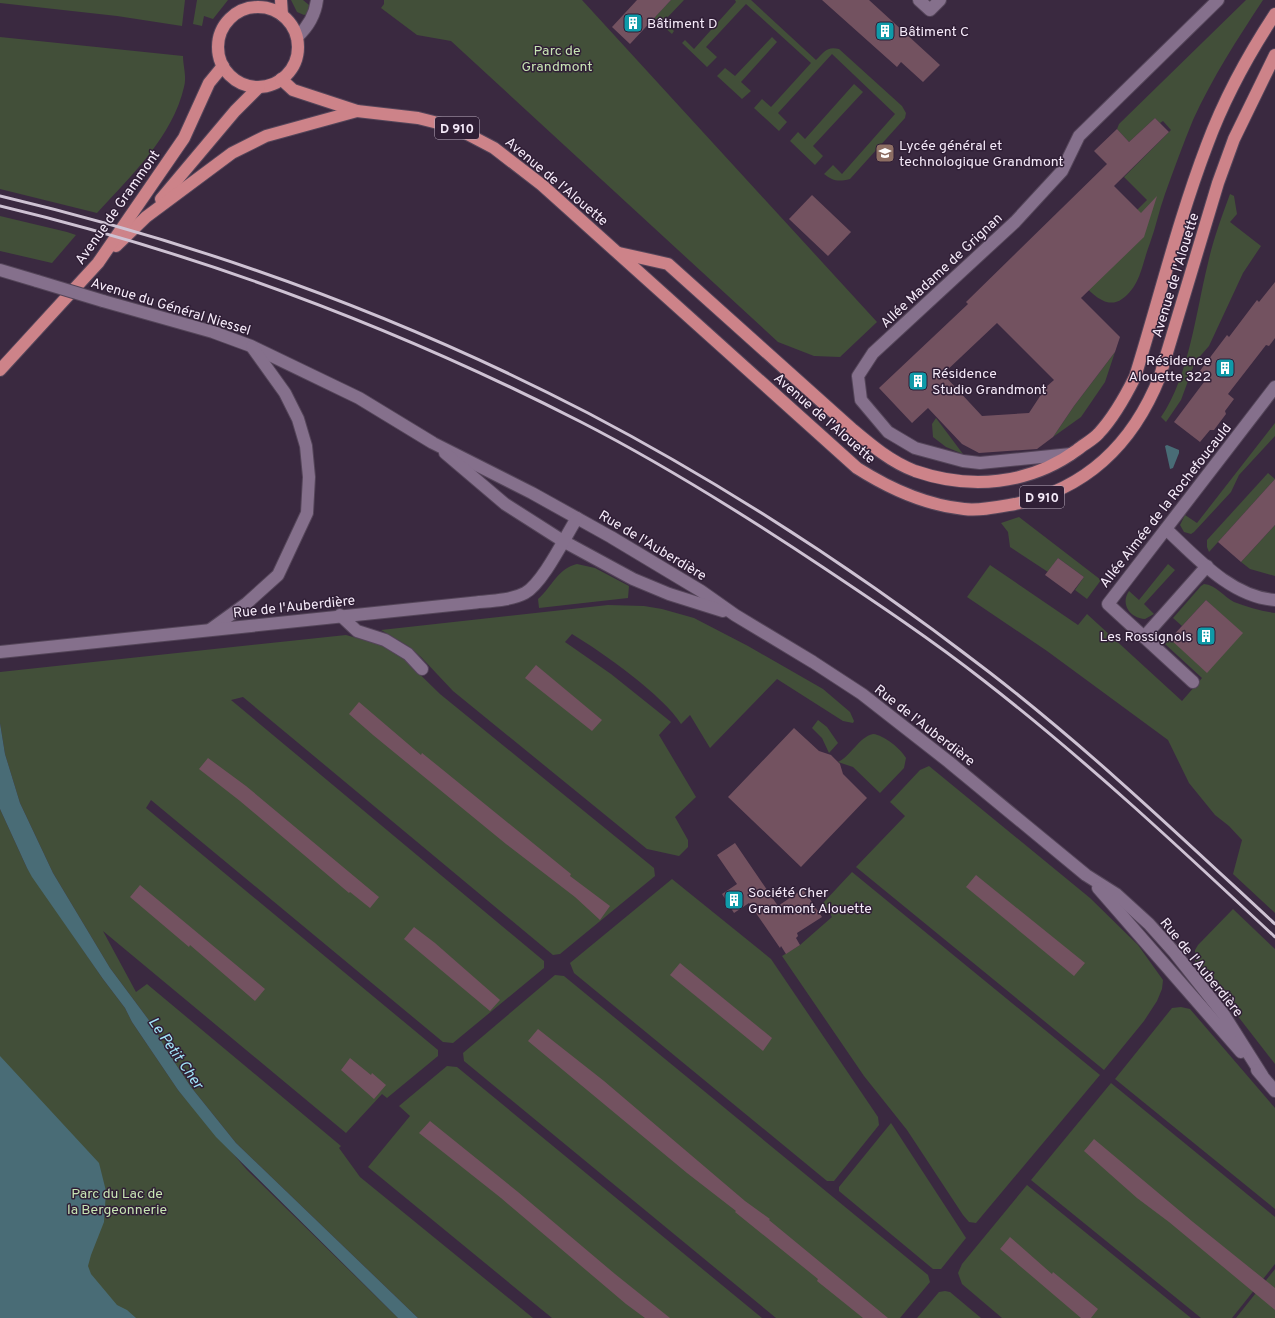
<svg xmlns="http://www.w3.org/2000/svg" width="1275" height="1318" viewBox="0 0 1275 1318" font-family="Overpass,sans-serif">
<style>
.green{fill:#424f39}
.water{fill:#496c76}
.building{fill:#735260;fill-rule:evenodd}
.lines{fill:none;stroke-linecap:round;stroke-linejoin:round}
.minor-casing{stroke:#544559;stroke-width:14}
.major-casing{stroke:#544559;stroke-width:14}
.minor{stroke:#85708c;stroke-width:12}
.major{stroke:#cd8389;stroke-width:12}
.rail{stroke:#cec2d3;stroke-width:3}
.minor-bridge-casing{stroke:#544559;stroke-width:14;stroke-linecap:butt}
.minor-bridge{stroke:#85708c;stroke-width:12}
.labels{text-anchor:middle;stroke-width:3;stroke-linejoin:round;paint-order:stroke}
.shield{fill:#301f36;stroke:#baadbe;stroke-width:1}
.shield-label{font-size:13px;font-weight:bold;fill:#f5eaf9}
.poi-label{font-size:14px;fill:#f5eaf9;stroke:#301f36;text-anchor:start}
.park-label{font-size:14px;fill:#c7e4b3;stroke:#301f36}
.street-label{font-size:14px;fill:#f5eaf9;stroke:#301f36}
.water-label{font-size:15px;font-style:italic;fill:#a0e4f7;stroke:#301f36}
</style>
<rect width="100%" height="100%" fill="#3a2940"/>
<!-- green -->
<g class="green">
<path d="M0 0H185L182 26 117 16 0 3Z"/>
<path d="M197 0H228L213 19 204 16 202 26 193 24Z"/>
<path d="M291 0H303L309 5 307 14 304 15 297 12Z"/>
<path d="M384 0H582L877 322 840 357 814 356 778 342 451 41 417 35 381 8 384 4Z"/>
<path d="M671 0H684L664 21 674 31 672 34 654 18Z"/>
<path d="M735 0H751L816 60C824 52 827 46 839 49L902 106 906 113 905 118 850 179C838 182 833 181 824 174L833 165 842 174 895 114 832 54 778 113 787 122 779 131 754 108 762 99 771 107 811 63 746 4 706 47 717 57 707 67 682 43 685 40 694 49 736 2Z"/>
<path d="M1246 0H1263C1238 38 1212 78 1193 120 1183 144 1174 169 1165 194 1159 210 1156 227 1150 243 1142 263 1141 286 1122 299 1105 311 1089 290 1078 279L1079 268 1147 200 1124 177 1171 130 1163 121 1160 123 1155 118 1129 142 1117 129 1119 124Z"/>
<path d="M0 37 183 56C183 66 187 77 184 87 173 136 130 177 97 213L0 189Z"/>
<path d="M772 37 777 42 741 82 751 91 742 99 717 76 725 68 735 76Z"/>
<path d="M854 84 863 92 813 146 823 156 815 165 790 141 798 132 805 139Z"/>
<path d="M1230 194 1234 196 1237 214 1230 222 1261 246 1243 273 1209 346 1195 362 1181 400 1166 422 1161 417C1189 377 1196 311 1208 263 1213 240 1222 216 1230 194Z"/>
<path d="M0 216 67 232 76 235 52 263 0 251Z"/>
<path d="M1115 352 1105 382 1081 417 1053 437 1074 406Z"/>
<path d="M936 418 963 454 946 447 933 437 932 424Z"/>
<path d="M1275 423V436L1239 475 1231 492 1194 532 1191 534 1184 532 1180 525 1185 515 1197 523Z"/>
<path d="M1268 473 1275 479 1209 552 1207 547V540Z"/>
<path d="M1019 517 1101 580 1087 599 1075 590 1084 577 1058 558 1048 572 1010 547 1008 532 1001 523Z"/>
<path d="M1275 525V576L1250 569 1241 562Z"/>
<path d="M577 564 595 568 629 586 628 598 539 608 538 599C552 587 558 568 577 564Z"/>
<path d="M1168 564 1175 570 1144 604 1154 614 1145 619C1130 618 1120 604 1129 591L1139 600Z"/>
<path d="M990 565 1078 625 1087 614 1182 701 1202 678 1165 644 1170 639 1242 633 1206 600 1182 626 1173 618 1201 586 1204 584C1216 585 1224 597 1234 602 1247 607 1261 611 1275 613V913L1233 874 1242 840 1229 826 1215 815 1189 783 1168 740 1047 651 967 597Z"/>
<path d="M608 605 644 606 662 609 694 618 748 646 823 689 850 712 854 721 853 723 843 721 777 679 710 748 690 715 681 724C664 696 602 652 572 634L565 642 611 674 671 722 659 735 696 797 675 817 688 840V847L679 856 647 849 453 691 421 657 408 646 381 630Z"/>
<path d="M346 635 385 646 398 653 440 694 654 868 655 876 560 954 553 955 243 697 231 700 544 961V968L453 1043 443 1042 151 800 146 808 438 1050V1056L387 1098 382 1094 346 1133 103 931 136 992 147 984 341 1146 339 1148 360 1177 533 1318H418L236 1143 191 1087 165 1048 154 1027 110 968 53 873 20 803 5 754 0 723V672Z"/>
<path d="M818 720 827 727 838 743 829 753 822 738 812 728Z"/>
<path d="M873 734C884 735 901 749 906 758L904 768 880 793 853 767 838 762C851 756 859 737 873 734Z"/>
<path d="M929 766 1090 898 1138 945 1163 980 1162 989 1157 1001 1144 1021 1104 1070 856 867 905 816 890 802 920 770Z"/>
<path d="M0 809 27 868 103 979 125 1008 132 1022 178 1090 247 1170 398 1318H0Z"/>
<path d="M852 872 1100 1075 976 1223 969 1222 963 1215 907 1130 864 1076 782 956 800 945 832 917 823 903Z"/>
<path d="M672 879 771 959 878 1117 879 1125 834 1181H827L574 973 570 963Z"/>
<path d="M1233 909 1275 949V1064L1195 961V950L1198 945Z"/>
<path d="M555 975 564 976 928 1275 930 1282 900 1318H776L464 1061 463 1053Z"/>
<path d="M1181 1007 1190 1009 1275 1108V1209L1115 1079 1172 1008Z"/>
<path d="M447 1066 457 1067 762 1318H552L368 1167 410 1116 399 1106Z"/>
<path d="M1111 1083 1275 1217V1264L1232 1318H1201L1031 1180Z"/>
<path d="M891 1123 966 1238 941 1269H933L839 1191V1187Z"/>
<path d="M1027 1185 1191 1318H1002L962 1284 958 1273 962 1264Z"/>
<path d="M1275 1269V1318H1236Z"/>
<path d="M945 1291 950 1292 981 1318H917L939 1292Z"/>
</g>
<!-- water -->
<g class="water">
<path d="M1167 445 1179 450V453L1173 468 1170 469 1165 446Z"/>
<path d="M0 723 5 754 20 803 53 873 110 968 154 1027 165 1048 191 1087 236 1143 418 1318H398L216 1137 178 1090 132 1022 125 1008 103 979 32 877 27 868 0 809Z"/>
<path d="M0 1056 99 1163 106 1191 104 1222 91 1255 88 1266 91 1274 117 1305 127 1310 136 1318H0Z"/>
</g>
<!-- building -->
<g class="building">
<path d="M637 0H671L630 44 612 27Z"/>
<path d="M822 0H869L940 65 923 82 901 62 897 67Z"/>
<path d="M1155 118 1169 132 1114 186 1141 213 1157 196 1144 237 1081 298 1120 337 1115 352 1074 406 1053 437 1037 449 979 453 962 444 928 408 912 423 879 388 968 304 966 302 1107 164 1094 151 1117 129 1129 142ZM997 323 1054 380 1046 387 1029 413 982 416 943 374Z"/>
<path d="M812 195 851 232 828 256 789 219Z"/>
<path d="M1275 282V338L1269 346 1266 345 1228 394 1234 399 1225 411 1226 414 1214 430H1210L1200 442 1174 422 1207 378 1199 372 1227 335 1229 337 1257 300 1259 302Z"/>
<path d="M1275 479V525L1241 562 1218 542Z"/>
<path d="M1058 558 1084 577 1071 594 1045 575Z"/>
<path d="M1206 600 1243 633 1207 673 1170 639Z"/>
<path d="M536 665 602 720 592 731 525 678Z"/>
<path d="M359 702 421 755 422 753 443 770 571 874 570 876 610 906 600 920 575 897 506 844 373 735 349 714Z"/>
<path d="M794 728 819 751 831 755 840 764 843 774 867 798 801 867 728 797Z"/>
<path d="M208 758 246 786 379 897 370 908 350 892 349 893 240 801 199 769Z"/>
<path d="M735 843 778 906 803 889 822 917 797 933 798 936 796 938 800 945 786 954 781 946 780 948 749 903 734 913 722 894 737 884 717 855Z"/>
<path d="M976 875 1085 963 1074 976 966 887Z"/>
<path d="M140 885 265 989 255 1001 190 945 189 947 130 897Z"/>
<path d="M414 927 435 943 500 1000 490 1011 404 939Z"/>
<path d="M680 963 772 1038 763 1051 670 975Z"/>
<path d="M538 1029 604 1081 745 1201 770 1219 769 1220 888 1318H863L832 1293 817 1281 818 1279 735 1212 736 1211 687 1173 528 1041Z"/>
<path d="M350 1058 371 1075 372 1073 386 1085 374 1099 341 1070Z"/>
<path d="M430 1121 518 1192 615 1274 670 1318H645L626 1304 501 1198 419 1133Z"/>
<path d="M1094 1139 1193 1222 1275 1288V1310L1169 1222 1137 1198 1084 1151Z"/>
<path d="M1010 1237 1052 1274 1053 1272 1098 1309 1091 1318H1081L1000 1249Z"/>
</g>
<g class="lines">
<defs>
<g id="minor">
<path d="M919 0 930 10 940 0"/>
<path d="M297 37C308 27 315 16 317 0"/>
<path d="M0 270 37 281"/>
<path d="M103 301 213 332 251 346 359 398 433 443 532 493 611 537 701 591 735 615 813 662 862 694 949 762 1086 875 1116 894 1149 924 1174 952 1224 1015 1262 1075"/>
<path d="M445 453 505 504 563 541 633 579 669 594 723 611"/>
<path d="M1071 454 980 463 963 461 915 448 888 432 861 400 858 376 873 353 1015 222 1062 171 1079 136 1218 0"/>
<path d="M1166 529C1196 557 1231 597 1275 600"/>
<path d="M340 615 357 631 385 640 408 654 422 669"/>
<path d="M211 629 247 603 278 575 307 513 309 477 306 446 298 419 285 393 252 347"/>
<path d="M1144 637 1207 566"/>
<path d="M0 652 471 603C487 601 510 601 525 593 543 583 565 537 577 518"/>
<path d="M1193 682 1108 604 1275 387"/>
<path d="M1098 888 1241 1052"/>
<path d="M1257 1070 1275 1091"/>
</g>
<g id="major">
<path d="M281 0 282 15"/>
<circle cx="258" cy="47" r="40"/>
<path d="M281 79 293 90 357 111 418 118 454 127 494 148 542 185 857 468C890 489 925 505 964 509 980 511 998 507 1015 504 1087 489 1133 444 1160 376L1218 183 1234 139 1275 55"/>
<path d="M161 199 235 111 259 87"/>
<path d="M116 246 146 217 232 153 266 136 357 111"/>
<path d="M619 253 668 264 852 429C871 445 891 462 915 471 970 490 1029 485 1077 450 1084 444 1093 440 1099 433 1114 417 1125 397 1135 377 1159 300 1178 221 1207 145 1224 99 1248 55 1275 14"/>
<path d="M0 370 98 263 184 138 209 83 223 66"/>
</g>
</defs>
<!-- minor casing -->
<use href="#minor" class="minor-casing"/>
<!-- major casing -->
<use href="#major" class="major-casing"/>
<!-- minor -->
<use href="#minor" class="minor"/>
<!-- major -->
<use href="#major" class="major"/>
<!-- rail -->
<g class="rail">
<path d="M0 196C203 244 403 317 588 413 729 487 863 575 989 672 1090 750 1182 838 1275 924"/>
<path d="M0 206C201 254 397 328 581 422 665 465 746 516 824 568 878 604 932 640 983 680 1086 760 1181 849 1275 937"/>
</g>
<defs>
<path id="minor-bridge" d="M37 281 103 301"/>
</defs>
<!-- minor-bridge casing -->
<use href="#minor-bridge" class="minor-bridge-casing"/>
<!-- minor-bridge -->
<use href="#minor-bridge" class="minor-bridge"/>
</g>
<!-- icons -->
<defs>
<symbol id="building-square" viewBox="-11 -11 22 22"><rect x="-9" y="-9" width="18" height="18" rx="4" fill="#0f9aa8" stroke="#301f36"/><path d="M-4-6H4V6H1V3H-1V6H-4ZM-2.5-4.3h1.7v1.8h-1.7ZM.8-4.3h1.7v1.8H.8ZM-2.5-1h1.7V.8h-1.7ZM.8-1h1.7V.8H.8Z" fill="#fff"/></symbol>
<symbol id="school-square" viewBox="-11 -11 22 22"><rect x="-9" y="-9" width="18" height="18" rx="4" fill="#8d6e63" stroke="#301f36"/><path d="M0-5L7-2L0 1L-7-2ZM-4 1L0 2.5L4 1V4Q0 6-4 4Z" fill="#fff"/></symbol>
</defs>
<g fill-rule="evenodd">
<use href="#building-square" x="622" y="12" width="22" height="22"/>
<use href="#building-square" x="874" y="20" width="22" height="22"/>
<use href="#school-square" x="874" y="142" width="22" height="22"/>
<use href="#building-square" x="1214" y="357" width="22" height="22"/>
<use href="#building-square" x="907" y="370" width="22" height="22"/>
<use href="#building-square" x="1195" y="625" width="22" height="22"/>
<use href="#building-square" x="723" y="889" width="22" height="22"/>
</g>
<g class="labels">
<!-- shield labels -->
<g class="shield">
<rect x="435" y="117" width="44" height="22" rx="3"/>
<rect x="1020" y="486" width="44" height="22" rx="3"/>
</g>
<g class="shield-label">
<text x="457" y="133">D 910</text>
<text x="1042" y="502">D 910</text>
</g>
<!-- poi labels -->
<g class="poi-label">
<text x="647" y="28">Bâtiment D</text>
<text x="899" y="36">Bâtiment C</text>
<text x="899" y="150">Lycée général et<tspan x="899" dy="16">technologique Grandmont</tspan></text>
<text x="1211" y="365" text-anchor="end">Résidence<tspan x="1211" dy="16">Alouette 322</tspan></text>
<text x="932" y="378">Résidence<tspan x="932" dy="16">Studio Grandmont</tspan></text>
<text x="1192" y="641" text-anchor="end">Les Rossignols</text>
<text x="748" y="897">Société Cher<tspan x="748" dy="16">Grammont Alouette</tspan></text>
</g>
<!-- park labels -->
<g class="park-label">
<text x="557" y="55">Parc de<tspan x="557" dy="16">Grandmont</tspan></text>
<text x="117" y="1198">Parc du Lac de<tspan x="117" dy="16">la Bergeonnerie</tspan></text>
</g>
<!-- street labels -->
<g class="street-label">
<text transform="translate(557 181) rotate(40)" y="5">Avenue de l'Alouette</text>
<text transform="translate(117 207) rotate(-55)" y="5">Avenue de Grammont</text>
<text transform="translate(941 270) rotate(-43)" y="5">Allée Madame de Grignan</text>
<text transform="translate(1175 275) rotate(-73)" y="5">Avenue de l'Alouette</text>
<text transform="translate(171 306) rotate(17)" y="5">Avenue du Général Niessel</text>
<text transform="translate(825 418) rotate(41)" y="5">Avenue de l'Alouette</text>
<text transform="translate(1165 505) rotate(-52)" y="5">Allée Aimée de la Rochefoucauld</text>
<text transform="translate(653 545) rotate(31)" y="5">Rue de l'Auberdière</text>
<text transform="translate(294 606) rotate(-6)" y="5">Rue de l'Auberdière</text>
<text transform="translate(925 725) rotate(38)" y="5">Rue de l'Auberdière</text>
<text transform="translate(1202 967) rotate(51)" y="5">Rue de l'Auberdière</text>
</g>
<!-- water labels -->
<g class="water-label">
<text transform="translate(176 1053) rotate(55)" y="5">Le Petit Cher</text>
</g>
</g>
</svg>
